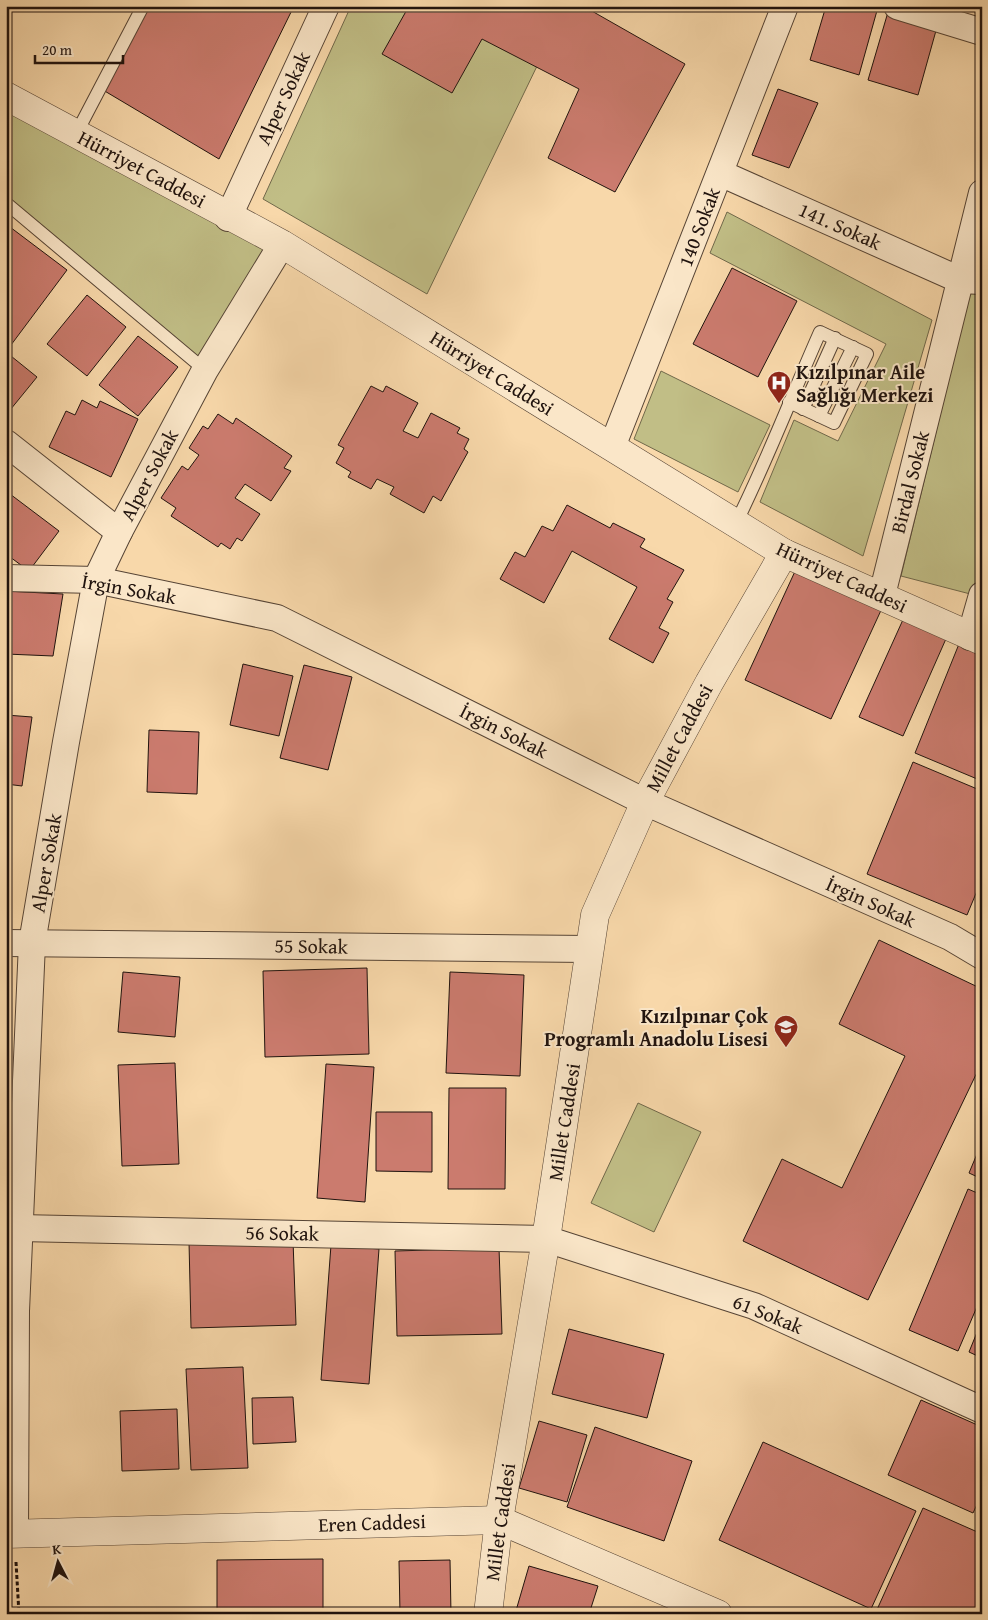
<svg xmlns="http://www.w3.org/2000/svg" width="988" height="1620" viewBox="0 0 988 1620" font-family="'Gentium Book Plus',serif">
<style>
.green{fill:#c1be86;stroke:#70684a}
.building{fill:#cb7b6e;stroke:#20130e}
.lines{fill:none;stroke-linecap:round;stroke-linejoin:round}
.service-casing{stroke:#564435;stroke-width:14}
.minor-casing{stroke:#564435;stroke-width:28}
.tertiary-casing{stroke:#564435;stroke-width:29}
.path{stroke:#20130e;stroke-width:3;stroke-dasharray:4 2.5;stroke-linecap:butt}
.service{stroke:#fae6c8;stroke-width:12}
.minor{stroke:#fae6c8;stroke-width:26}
.tertiary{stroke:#fae6c8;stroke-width:28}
.labels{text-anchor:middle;stroke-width:4;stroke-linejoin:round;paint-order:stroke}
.street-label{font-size:20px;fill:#20130e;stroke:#fae6c8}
.poi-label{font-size:20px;font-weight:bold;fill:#20130e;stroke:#fae6c8;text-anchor:start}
</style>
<rect width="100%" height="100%" fill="#f8d8aa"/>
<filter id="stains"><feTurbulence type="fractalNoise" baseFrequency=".004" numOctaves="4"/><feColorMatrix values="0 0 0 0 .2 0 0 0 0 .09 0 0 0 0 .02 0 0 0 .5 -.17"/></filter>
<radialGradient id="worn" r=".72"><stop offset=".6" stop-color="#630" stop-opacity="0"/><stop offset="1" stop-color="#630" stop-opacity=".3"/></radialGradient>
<!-- green -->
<g class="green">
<path d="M351 6H566L427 294 263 199Z"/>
<path d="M6 96 282 244 205 370 6 203Z"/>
<path d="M727 212 932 320 863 556 760 502 794 420 838 441 886 344 710 253Z"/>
<path d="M971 288 982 290V579L978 596 901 576Z"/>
<path d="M661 371 770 425 738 492 634 439Z"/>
<path d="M638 1103 701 1132 654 1232 591 1203Z"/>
</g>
<!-- building -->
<g class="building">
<path d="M148 6H294L219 159 103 90Z"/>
<path d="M409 6H583L685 64 615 192 548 158 579 89 482 39 452 93 382 54Z"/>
<path d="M826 6 878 7 859 75 810 60Z"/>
<path d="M888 12 937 27 918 95 868 80Z"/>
<path d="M778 89 818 103 789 168 752 155Z"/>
<path d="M6 224 67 270 8 349 6 348Z"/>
<path d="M732 268 797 301 758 377 693 344Z"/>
<path d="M87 295 126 327 87 376 47 344Z"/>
<path d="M138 336 178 367 138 416 99 385Z"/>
<path d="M6 352 37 377 6 415Z"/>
<path d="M371 386 383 392 386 386 418 403 403 431 418 438 431 413 460 428 457 433 469 439 464 449 468 452 441 501 433 496 424 513 390 494 394 487 377 479 371 489 348 477 351 472 336 463 344 448 338 445Z"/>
<path d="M82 400 97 408 100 401 138 419 111 477 49 447 66 411 75 415Z"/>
<path d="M218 414 233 424 236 418 292 456 284 468 291 471 271 501 245 484 235 498 260 514 242 541 237 538 230 549 221 543 218 547 171 516 176 508 161 498 182 466 188 470 199 455 189 448 203 426 208 429Z"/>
<path d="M6 491 59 531 29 571 6 554Z"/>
<path d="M567 505 610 528 613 523 645 539 640 547 684 570 667 599 673 602 659 628 669 633 653 663 609 639 637 587 572 551 544 603 500 579 515 552 525 557 542 526 553 531Z"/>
<path d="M797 567 883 606 831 719 745 680Z"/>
<path d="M6 591 63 594 53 656 6 654Z"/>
<path d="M906 613 949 632 903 736 859 717Z"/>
<path d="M961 639 982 648V781L915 753Z"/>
<path d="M243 664 293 676 279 736 230 725Z"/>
<path d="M304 665 352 677 328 770 280 758Z"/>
<path d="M6 715 32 717 22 786 6 784Z"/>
<path d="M149 730 199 732 197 794 147 792Z"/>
<path d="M913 762 982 791V879L967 915 867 874Z"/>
<path d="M879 940 982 989V1062L868 1300 743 1241 782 1159 842 1188 905 1056 839 1024Z"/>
<path d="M367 968 369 1054 265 1057 263 971Z"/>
<path d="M123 972 180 977 175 1037 118 1032Z"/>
<path d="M450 972 524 975 520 1076 446 1073Z"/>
<path d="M175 1063 179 1164 122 1166 118 1065Z"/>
<path d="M326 1064 374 1067 365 1202 317 1198Z"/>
<path d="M449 1088H506L505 1189H448Z"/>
<path d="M376 1112H432V1172L376 1171Z"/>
<path d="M982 1142V1179L969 1173Z"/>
<path d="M968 1189 982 1195V1295L958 1351 909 1330Z"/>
<path d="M293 1240 296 1325 191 1328 189 1242Z"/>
<path d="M331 1245 379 1249 369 1384 321 1380Z"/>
<path d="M499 1248 502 1334 397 1336 395 1251Z"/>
<path d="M982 1320V1358L969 1352Z"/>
<path d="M569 1329 664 1354 647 1418 552 1394Z"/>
<path d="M243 1367 248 1468 191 1470 186 1369Z"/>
<path d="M293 1397 296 1442 253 1444 252 1398Z"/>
<path d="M921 1400 982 1427V1494L973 1513 888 1475Z"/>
<path d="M177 1409 179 1469 122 1471 120 1411Z"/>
<path d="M539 1421 587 1435 567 1502 519 1488Z"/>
<path d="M595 1427 692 1461 664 1541 567 1507Z"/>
<path d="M763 1442 916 1511 871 1609 719 1540Z"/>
<path d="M923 1508 982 1534V1614H875Z"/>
<path d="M323 1559V1614H217V1560Z"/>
<path d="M450 1560 451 1614H400L399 1561Z"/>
<path d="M529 1566 598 1586 589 1614H515Z"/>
</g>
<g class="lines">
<defs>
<g id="service">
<path d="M76 134 143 6"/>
<path d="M6 203 205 370"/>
<path d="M803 409 835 338"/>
<path d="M819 416 853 347"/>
<path d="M736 523C767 461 792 395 820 332L867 354 834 423 789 402"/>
</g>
<g id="minor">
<path d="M897 6 982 32"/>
<path d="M720 173 960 280 982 281"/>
<path d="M228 218 326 6"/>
<path d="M6 443 119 532"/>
<path d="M612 447 785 6"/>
<path d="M6 578 96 580 277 618 645 802 950 937 982 956"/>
<path d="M882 595 982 193"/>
<path d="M970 637 982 595"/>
<path d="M6 943 590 949"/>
<path d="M19 1228 546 1239 754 1306 982 1410"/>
<path d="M15 1534 16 1311 32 943 66 742 96 580 119 532 205 370 282 244"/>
</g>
<g id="tertiary">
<path d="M6 96 282 244 784 553 982 641"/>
<path d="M6 1534 499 1520 718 1614"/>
<path d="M488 1614 499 1520 546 1239 595 915 645 802 709 683 784 553"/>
</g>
</defs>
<!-- service casing -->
<use href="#service" class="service-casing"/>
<!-- minor casing -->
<use href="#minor" class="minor-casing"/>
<!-- tertiary casing -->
<use href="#tertiary" class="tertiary-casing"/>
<!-- path -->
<path class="path" d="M16 1562 19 1614"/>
<!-- service -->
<use href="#service" class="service"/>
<!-- minor -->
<use href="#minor" class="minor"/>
<!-- tertiary -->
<use href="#tertiary" class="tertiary"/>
</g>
<!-- icons -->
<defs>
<symbol id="hospital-pin" viewBox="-11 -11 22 30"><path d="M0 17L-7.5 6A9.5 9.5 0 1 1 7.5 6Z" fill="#8f2418" stroke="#fae6c8"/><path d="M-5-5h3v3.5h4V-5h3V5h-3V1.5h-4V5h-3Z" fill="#fff"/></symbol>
<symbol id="school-pin" viewBox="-11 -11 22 30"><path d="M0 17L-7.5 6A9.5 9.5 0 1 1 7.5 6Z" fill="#8f2418" stroke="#fae6c8"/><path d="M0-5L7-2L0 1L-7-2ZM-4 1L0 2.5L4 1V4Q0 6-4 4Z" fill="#fff"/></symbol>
</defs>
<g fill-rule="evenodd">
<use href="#hospital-pin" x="765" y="369" width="28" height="38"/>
<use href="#school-pin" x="772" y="1013" width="28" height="38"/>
</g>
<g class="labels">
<!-- street labels -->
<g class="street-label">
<text transform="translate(283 98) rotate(-65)" y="7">Alper Sokak</text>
<text transform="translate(142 169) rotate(28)" y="7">Hürriyet Caddesi</text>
<text transform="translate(840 226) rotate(24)" y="7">141. Sokak</text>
<text transform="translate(699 227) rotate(-69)" y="7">140 Sokak</text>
<text transform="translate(492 373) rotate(32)" y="7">Hürriyet Caddesi</text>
<text transform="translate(149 475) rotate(-62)" y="7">Alper Sokak</text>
<text transform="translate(910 482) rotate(-76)" y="7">Birdal Sokak</text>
<text transform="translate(842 577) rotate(25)" y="7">Hürriyet Caddesi</text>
<text transform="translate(129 589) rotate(10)" y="7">İrgin Sokak</text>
<text transform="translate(504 731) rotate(27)" y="7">İrgin Sokak</text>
<text transform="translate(679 738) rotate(-62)" y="7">Millet Caddesi</text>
<text transform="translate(46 863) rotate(-80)" y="7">Alper Sokak</text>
<text transform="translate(871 902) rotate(24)" y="7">İrgin Sokak</text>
<text transform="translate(311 946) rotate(1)" y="7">55 Sokak</text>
<text transform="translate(564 1122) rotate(-81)" y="7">Millet Caddesi</text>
<text transform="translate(282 1233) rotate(1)" y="7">56 Sokak</text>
<text transform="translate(768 1314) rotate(22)" y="7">61 Sokak</text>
<text transform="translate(500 1522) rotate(-82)" y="7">Millet Caddesi</text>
<text transform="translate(372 1523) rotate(-2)" y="7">Eren Caddesi</text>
</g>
<!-- poi labels -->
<g class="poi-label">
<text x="796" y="379">Kızılpınar Aile<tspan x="796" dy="23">Sağlığı Merkezi</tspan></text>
<text x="768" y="1023" text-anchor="end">Kızılpınar Çok<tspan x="768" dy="23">Programlı Anadolu Lisesi</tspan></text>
</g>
</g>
<!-- margin -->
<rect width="988" height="1620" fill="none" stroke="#f8d8aa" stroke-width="25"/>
<rect x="8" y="8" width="973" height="1605" fill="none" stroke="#20130e" stroke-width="2.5"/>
<rect x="12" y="12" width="963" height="1595" fill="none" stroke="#20130e"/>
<!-- north arrow -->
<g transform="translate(58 1562) rotate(354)" stroke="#fae6c8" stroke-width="4" paint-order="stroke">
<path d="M0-4L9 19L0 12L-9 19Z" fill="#20130e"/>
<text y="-8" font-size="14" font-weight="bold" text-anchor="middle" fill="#20130e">K</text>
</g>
<!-- scale -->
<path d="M35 55v8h88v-8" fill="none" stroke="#20130e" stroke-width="2.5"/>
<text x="42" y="55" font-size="15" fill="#20130e" stroke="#fae6c8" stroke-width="4" paint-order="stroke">20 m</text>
<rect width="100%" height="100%" filter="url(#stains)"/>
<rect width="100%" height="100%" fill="url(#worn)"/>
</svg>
